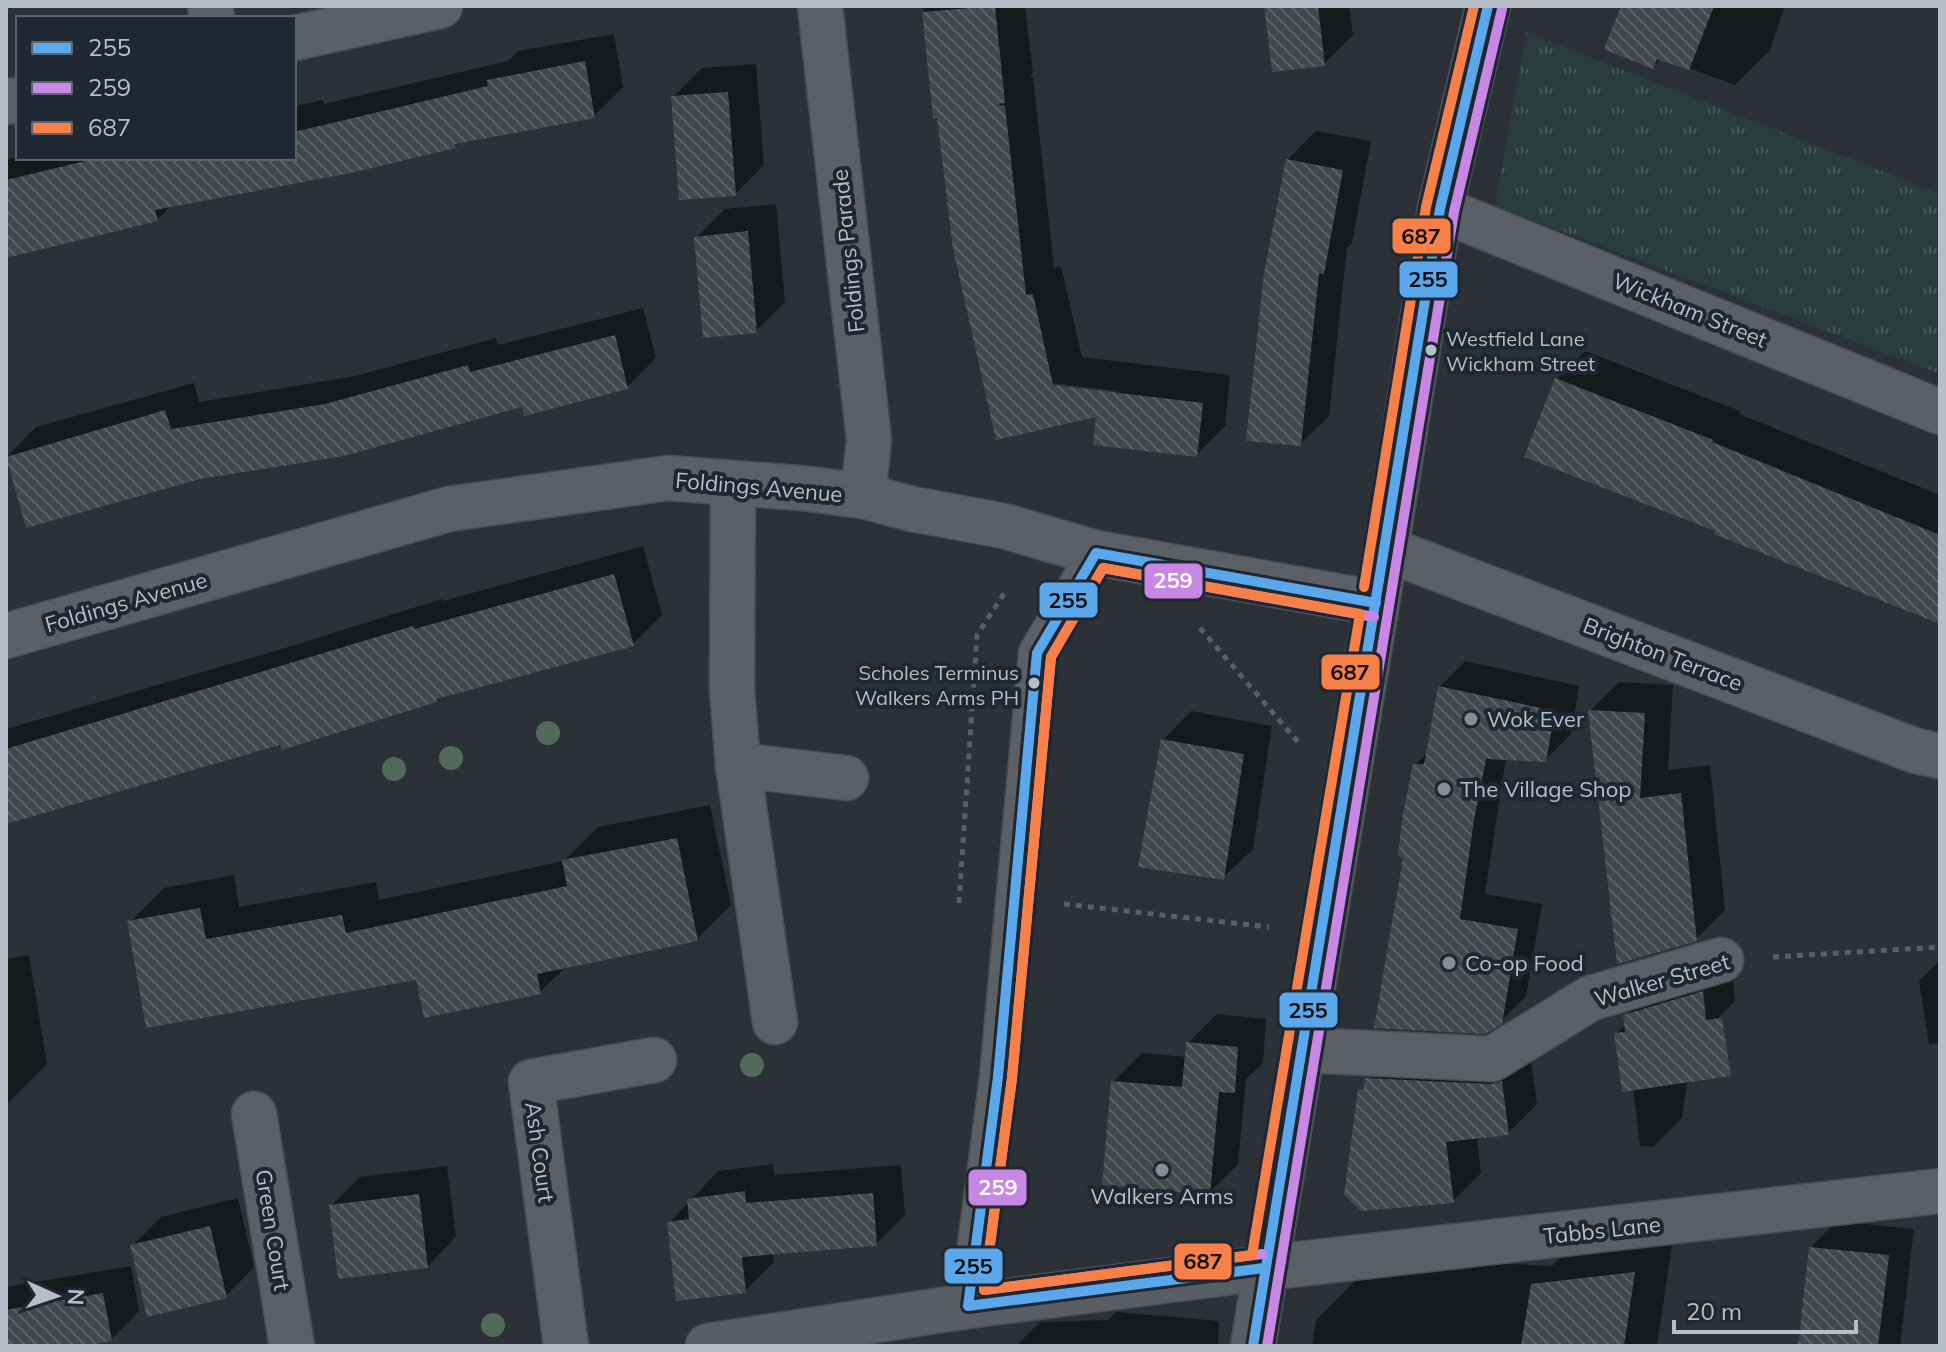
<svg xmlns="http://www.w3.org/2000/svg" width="1946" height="1352" viewBox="0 0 1946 1352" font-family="Mulish,sans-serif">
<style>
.grass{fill:url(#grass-tufts)}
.shadow{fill:#0007;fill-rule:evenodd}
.building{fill:url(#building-back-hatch)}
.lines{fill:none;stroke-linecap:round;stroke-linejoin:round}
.lane-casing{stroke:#494d52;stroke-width:39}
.street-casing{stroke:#494d52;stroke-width:47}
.secondary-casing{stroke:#494d52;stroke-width:47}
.path{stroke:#595f63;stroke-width:5;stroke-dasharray:6 6;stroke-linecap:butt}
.lane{stroke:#5b6066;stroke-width:36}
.street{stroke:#5b6066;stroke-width:44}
.secondary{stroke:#595e64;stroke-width:44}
.bus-1-casing{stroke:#1f2832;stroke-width:16}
.bus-2-casing{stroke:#1f2832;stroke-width:16}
.bus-3-casing{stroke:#1f2832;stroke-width:16}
.bus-1{stroke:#5aa8eb;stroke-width:10}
.bus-2{stroke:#c787e3;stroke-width:10}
.bus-3{stroke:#f78048;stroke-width:10}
.tree{fill:#506959}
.bus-dot{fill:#b6bec8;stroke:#1f2832;stroke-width:3}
.poi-dot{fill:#858d95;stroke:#1f2832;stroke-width:3}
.labels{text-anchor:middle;stroke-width:8;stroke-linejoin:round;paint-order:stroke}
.bus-label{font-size:20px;fill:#b6bec8;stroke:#1f2832;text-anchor:start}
.street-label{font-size:22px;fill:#b6bec8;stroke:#1f2832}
.poi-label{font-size:22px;fill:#b6bec8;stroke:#1f2832;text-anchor:start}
.line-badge{stroke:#1f2832;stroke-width:3}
.badge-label{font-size:22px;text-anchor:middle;font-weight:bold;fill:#fff}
.pale-badge-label{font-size:22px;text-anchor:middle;font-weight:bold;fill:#111}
</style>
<defs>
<pattern id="grass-tufts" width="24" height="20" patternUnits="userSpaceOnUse" patternTransform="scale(2)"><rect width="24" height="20" fill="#293d3d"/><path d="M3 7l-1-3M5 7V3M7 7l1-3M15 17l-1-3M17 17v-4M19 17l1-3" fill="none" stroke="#465758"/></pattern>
<pattern id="building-back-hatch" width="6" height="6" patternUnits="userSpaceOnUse" patternTransform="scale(2)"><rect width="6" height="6" fill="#43484d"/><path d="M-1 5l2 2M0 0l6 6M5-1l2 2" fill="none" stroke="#5c6165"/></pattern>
</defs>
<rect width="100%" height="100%" fill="#2b3137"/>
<!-- grass -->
<path class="grass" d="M1526 32 1940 194V374L1495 206Z"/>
<!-- shadow -->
<g class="shadow">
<path d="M923 6H1025L1033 73 1029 77H1033L1054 268 1061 266 1082 357 1230 375 1225 426 1196 455 1098 415 998 438 939 115 935 116ZM1044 382 1117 391V394L1043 386Z"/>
<path d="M1266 6H1349L1353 35 1324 64Z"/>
<path d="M1623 6H1785L1770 50 1735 85 1661 58 1653 67Z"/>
<path d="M614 34 623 87 594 116 460 141 455 147 172 205 157 220 6 256V160L18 157 294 158V106L323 100 324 104 508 61 518 51Z"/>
<path d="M756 64 764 165 735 194 673 97 702 68Z"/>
<path d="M1316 131 1371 141 1352 243 1347 248 1329 416 1300 444 1287 160Z"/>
<path d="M776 204 785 302 756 331 696 238 725 209Z"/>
<path d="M643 308 656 358 627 387 523 405 200 477 27 526 8 456 36 427 194 383 199 402 355 376 496 338 498 345Z"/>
<path d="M1585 351 1740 411 1739 414 1940 495V622L1556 380Z"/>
<path d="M643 546 662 615 633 644 440 696 436 700 6 822V729L282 649 442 599 443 601Z"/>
<path d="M1465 661 1579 686 1571 734 1545 760 1506 758 1485 894 1542 904 1526 996 1500 1022 1406 857 1415 765 1428 752 1440 687Z"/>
<path d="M1619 682 1673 685 1668 770 1710 765 1725 910 1696 939 1590 711Z"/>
<path d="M1191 711 1272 726 1253 849 1224 877 1163 740Z"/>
<path d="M710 805 731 905 697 939 567 966 540 992 418 978 148 1026 130 922 164 888 234 875 239 907 376 882 379 900 564 861 598 827Z"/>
<path d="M29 955 47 1064 6 1105V959Z"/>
<path d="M1940 960V1043L1929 1044 1919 981Z"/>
<path d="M1731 964 1735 1001 1706 1030 1695 1029 1682 1118 1653 1147 1640 1146 1633 1088 1616 1034 1626 1024 1625 1016 1654 987Z"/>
<path d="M1217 1014 1266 1019 1263 1063 1246 1079 1238 1164 1209 1193 1113 1082 1142 1053 1187 1057 1188 1043Z"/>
<path d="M1396 1050 1530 1054 1537 1104 1508 1133 1477 1137 1481 1173 1453 1201 1360 1090Z"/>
<path d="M773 1164 774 1175 901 1165 905 1215 876 1244 773 1252 774 1262 745 1291 669 1223 718 1171Z"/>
<path d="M447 1166 456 1237 428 1266 331 1206 360 1177Z"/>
<path d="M238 1198 254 1267 226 1296 132 1246 161 1217Z"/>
<path d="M1837 1221 1914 1229 1900 1346H1800L1811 1247Z"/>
<path d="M1674 1232 1657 1346H1312L1316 1320 1357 1279 1465 1262 1552 1266 1573 1244Z"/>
<path d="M131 1266 139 1311 111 1340 72 1346H6V1287Z"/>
<path d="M1116 1312 1219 1321 1218 1346H1016L1040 1322 1108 1320Z"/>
</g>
<!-- building -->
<g class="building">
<path d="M995 6 1005 103 997 104 1005 106 1026 295 1033 294 1053 385 1203 403 1197 457 1093 445 1096 417 996 440 953 249 937 118H933L922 12Z"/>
<path d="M1264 6H1318L1325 66 1272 72Z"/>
<path d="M1621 6H1714L1689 70 1657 59 1653 69 1604 49Z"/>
<path d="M585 61 595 118 455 144 456 148 351 173 155 210 158 221 6 258V180L98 158H294V132L488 86 487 80Z"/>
<path d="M728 92 736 196 679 200 671 96Z"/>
<path d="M1286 159 1343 170 1324 274 1319 273 1301 446 1246 441 1264 273Z"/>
<path d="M748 231 757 333 703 338 694 237Z"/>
<path d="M615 335 628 389 524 416 522 407 344 456 200 479 26 528 6 457 165 410 171 429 325 404 468 365 470 372Z"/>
<path d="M1555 378 1713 440 1712 442 1940 535V624L1714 534 1715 531 1524 457Z"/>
<path d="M614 574 634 646 436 699 437 702 282 750 280 745 6 824V749L413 626 414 629Z"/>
<path d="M1438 686 1555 711 1546 762 1486 759 1474 820 1460 919 1518 929 1502 1024 1485 1034 1374 1028 1403 858 1398 855 1403 813 1413 764H1424Z"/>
<path d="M1588 710 1645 713 1640 798 1681 793 1697 941 1617 964Z"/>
<path d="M1161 739 1244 754 1224 880 1138 867Z"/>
<path d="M677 838 698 941 537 974 541 994 424 1018 416 980 146 1028 127 921 200 908 206 939 342 915 346 933 567 886 562 860Z"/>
<path d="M1703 991 1706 1020 1722 1018 1731 1076 1622 1092 1614 1033 1625 1032 1623 1015Z"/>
<path d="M1186 1042 1238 1047 1235 1093 1219 1092 1210 1195 1102 1185 1111 1081 1182 1087Z"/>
<path d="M1365 1078 1491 1084 1502 1081 1509 1135 1446 1142 1454 1203 1361 1211 1344 1195 1358 1089H1363Z"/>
<path d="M745 1191 746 1203 873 1193 877 1246 742 1257 746 1293 676 1301 667 1222 689 1219 687 1199Z"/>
<path d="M419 1194 428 1268 338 1279 329 1205Z"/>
<path d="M210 1226 227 1298 147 1317 130 1245Z"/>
<path d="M1809 1247 1889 1255 1878 1346H1798Z"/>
<path d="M1635 1272 1624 1346H1521L1531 1284Z"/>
<path d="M103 1293 112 1341 84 1346H6V1310Z"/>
</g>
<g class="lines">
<defs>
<path id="lane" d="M968 1306 998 1077 1037 653 1096 553"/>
<g id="street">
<path d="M210 6 212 18"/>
<path d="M820 6 869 440 863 496"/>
<path d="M294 38 440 6"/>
<path d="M6 102 18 100"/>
<path d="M1440 209 1940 412"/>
<path d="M733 484 732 690 738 765 775 1022"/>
<path d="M1386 549 1916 751 1940 756"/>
<path d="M6 636 449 509 668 478 801 488 863 496 912 509 1004 526 1096 553 1376 603"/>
<path d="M738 765 846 778"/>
<path d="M1303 1050 1492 1059 1591 998 1721 960"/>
<path d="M254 1114 292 1346"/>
<path d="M1264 1268 1940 1191"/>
<path d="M566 1346 531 1082 654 1060"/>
</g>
<g id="secondary">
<path d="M708 1346 968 1306 1264 1268"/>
<path d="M1253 1346 1386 549 1440 209 1488 6"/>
</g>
</defs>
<!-- lane casing -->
<use href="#lane" class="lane-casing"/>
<!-- street casing -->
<use href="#street" class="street-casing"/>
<!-- secondary casing -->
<use href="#secondary" class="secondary-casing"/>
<!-- path -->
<g class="path">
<path d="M1200 628 1298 742"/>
<path d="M959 903 977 635 1005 592"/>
<path d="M1064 904 1269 927"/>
<path d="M1773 957 1940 947"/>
</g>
<!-- lane -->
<use href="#lane" class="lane"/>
<!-- street -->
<use href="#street" class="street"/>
<!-- secondary -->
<use href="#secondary" class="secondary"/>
<defs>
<g id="bus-1">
<path d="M1264 1268 968 1306 998 1077 1037 653 1096 553 1376 603"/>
<path d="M1253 1346 1440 209 1488 6"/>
</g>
<g id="bus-2">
<path d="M1262 1254 984 1290 1012 1078 1051 657 1103 568 1374 617"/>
<path d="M1267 1346 1454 212 1502 9"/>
</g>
<g id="bus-3">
<path d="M1103 568 1360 614 1252 1255 984 1290 1012 1078 1051 657Z"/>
<path d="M1364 587 1426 207 1474 6"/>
</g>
</defs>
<!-- bus-1 casing -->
<use href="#bus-1" class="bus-1-casing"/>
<!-- bus-2 casing -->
<use href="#bus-2" class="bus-2-casing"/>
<!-- bus-3 casing -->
<use href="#bus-3" class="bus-3-casing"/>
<!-- bus-1 -->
<use href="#bus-1" class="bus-1"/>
<!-- bus-2 -->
<use href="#bus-2" class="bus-2"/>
<!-- bus-3 -->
<use href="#bus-3" class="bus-3"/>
</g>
<!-- trees -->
<g class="tree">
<circle cx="548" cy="733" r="12"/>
<circle cx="451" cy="758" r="12"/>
<circle cx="394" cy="769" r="12"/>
<circle cx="752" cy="1065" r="12"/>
<circle cx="493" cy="1325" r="12"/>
</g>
<!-- markers -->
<g class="bus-dot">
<circle cx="1431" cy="350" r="7"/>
<circle cx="1034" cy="683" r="7"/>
</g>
<g class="poi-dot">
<circle cx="1471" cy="719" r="8"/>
<circle cx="1444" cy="789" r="8"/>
<circle cx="1449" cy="963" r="8"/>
<circle cx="1162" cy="1170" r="8"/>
</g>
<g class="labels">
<!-- bus labels -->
<g class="bus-label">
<text x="1446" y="346">Westfield Lane<tspan x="1446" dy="25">Wickham Street</tspan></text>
<text x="1019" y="680" text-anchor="end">Scholes Terminus<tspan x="1019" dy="25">Walkers Arms PH</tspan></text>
</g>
<!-- street labels -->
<g class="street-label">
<text transform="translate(848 251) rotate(-96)" y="8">Foldings Parade</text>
<text transform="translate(1690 310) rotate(22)" y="8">Wickham Street</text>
<text transform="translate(759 487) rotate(5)" y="8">Foldings Avenue</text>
<text transform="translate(126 602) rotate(-16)" y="8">Foldings Avenue</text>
<text transform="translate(1663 654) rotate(21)" y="8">Brighton Terrace</text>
<text transform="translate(1662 980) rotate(-16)" y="8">Walker Street</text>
<text transform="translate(540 1152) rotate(82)" y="8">Ash Court</text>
<text transform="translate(273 1230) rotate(81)" y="8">Green Court</text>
<text transform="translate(1602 1230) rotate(-6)" y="8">Tabbs Lane</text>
</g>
<!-- poi labels -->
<g class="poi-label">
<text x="1487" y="727">Wok Ever</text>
<text x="1460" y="797">The Village Shop</text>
<text x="1465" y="971">Co-op Food</text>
<text x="1162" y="1204" text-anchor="middle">Walkers Arms</text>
</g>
</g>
<g class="line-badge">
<rect x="1391" y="217" width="61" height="38" rx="8" fill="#f78048"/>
<rect x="1398" y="260" width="61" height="39" rx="8" fill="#5aa8eb"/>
<rect x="1143" y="562" width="61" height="38" rx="8" fill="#c787e3"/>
<rect x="1038" y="581" width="61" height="38" rx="8" fill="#5aa8eb"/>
<rect x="1320" y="653" width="61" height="38" rx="8" fill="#f78048"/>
<rect x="1278" y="991" width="61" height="38" rx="8" fill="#5aa8eb"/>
<rect x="967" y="1168" width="61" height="39" rx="8" fill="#c787e3"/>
<rect x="1173" y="1242" width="60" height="39" rx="8" fill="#f78048"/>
<rect x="943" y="1247" width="61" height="38" rx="8" fill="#5aa8eb"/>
</g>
<g class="badge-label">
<text x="1173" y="588">259</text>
<text x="998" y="1195">259</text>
</g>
<g class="pale-badge-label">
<text x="1421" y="244">687</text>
<text x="1428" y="287">255</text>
<text x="1068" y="608">255</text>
<text x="1350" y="680">687</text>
<text x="1308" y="1018">255</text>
<text x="1203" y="1269">687</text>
<text x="973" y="1274">255</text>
</g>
<!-- border -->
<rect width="1946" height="1352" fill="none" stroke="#b6bec8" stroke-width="16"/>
<!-- legend -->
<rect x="16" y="16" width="280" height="144" fill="#1f2832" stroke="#5b646e" stroke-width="2"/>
<rect x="32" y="42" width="40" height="12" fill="#5aa8eb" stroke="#5b646e" stroke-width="2"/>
<text x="88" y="56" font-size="24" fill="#b6bec8">255</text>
<rect x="32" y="82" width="40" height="12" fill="#c787e3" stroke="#5b646e" stroke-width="2"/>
<text x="88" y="96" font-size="24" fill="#b6bec8">259</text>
<rect x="32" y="122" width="40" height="12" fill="#f78048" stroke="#5b646e" stroke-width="2"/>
<text x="88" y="136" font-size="24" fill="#b6bec8">687</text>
<!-- north arrow -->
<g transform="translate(56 1296) rotate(93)" stroke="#1f2832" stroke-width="6" paint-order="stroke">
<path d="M0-6L14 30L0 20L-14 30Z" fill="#b6bec8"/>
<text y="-12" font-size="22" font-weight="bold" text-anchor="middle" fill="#b6bec8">N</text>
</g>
<!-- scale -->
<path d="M1674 1320v12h182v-12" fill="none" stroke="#b6bec8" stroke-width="4"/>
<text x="1686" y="1320" font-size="24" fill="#b6bec8" stroke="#1f2832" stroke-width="6" paint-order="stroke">20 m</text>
</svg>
